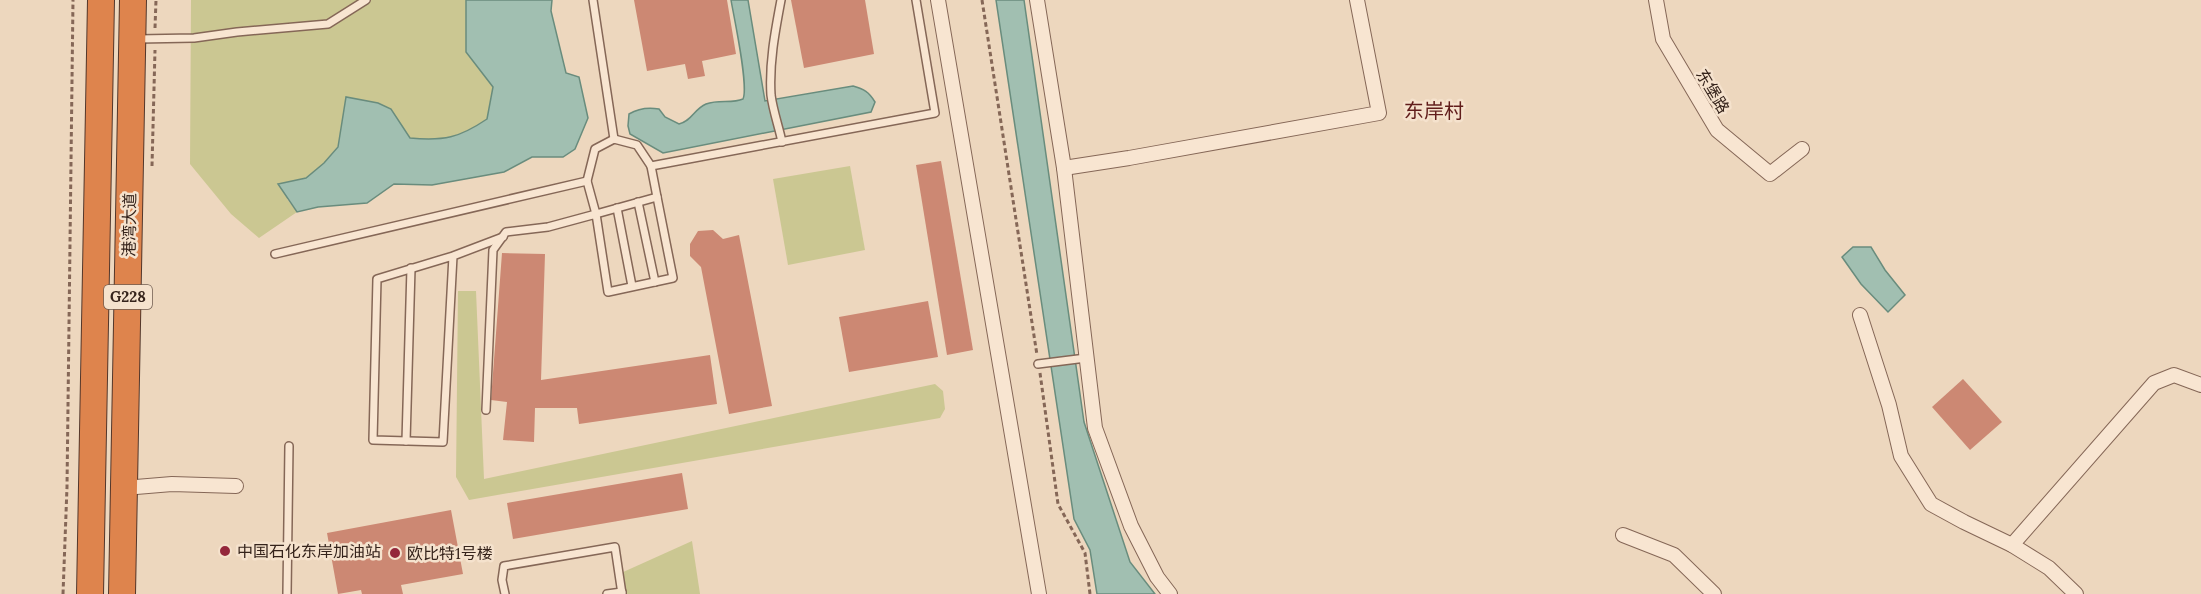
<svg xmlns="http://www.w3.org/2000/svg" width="2201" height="594" viewBox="0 0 2201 594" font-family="Lora,'Noto Sans SC',serif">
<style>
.green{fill:#cbc792}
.water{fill:#a1bfb1;stroke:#698c7d;stroke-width:1.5}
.building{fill:#cc8873}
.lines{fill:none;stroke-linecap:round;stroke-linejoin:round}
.lane-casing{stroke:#856757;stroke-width:10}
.street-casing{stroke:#856757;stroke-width:16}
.highway-casing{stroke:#53372b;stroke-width:28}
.path{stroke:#856757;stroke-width:3;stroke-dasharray:4.5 3;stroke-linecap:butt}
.lane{stroke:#f8e5d1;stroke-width:7}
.street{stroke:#f8e5d1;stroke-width:14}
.highway{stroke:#de844d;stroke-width:26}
.poi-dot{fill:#94273b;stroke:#f5e2cd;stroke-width:2}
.labels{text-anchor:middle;stroke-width:5;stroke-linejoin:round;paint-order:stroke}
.shield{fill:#f5e2cd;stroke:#6f5c50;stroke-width:1.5}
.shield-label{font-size:15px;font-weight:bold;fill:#35231b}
.street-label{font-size:16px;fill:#35231b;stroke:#f5e2cd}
.poi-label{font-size:16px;fill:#35231b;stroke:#f5e2cd;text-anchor:start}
.quarter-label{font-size:20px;fill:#611d1b;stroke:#f5e2cd}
</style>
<rect width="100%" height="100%" fill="#edd7be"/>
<!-- green -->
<g class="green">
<path d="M191 0H466V52L493 87 487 119C458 138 444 141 410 138L391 109 346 97 338 146 324 163 306 178 287 199 297 212 259 238 231 214 190 164Z"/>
<path d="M850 166 865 250 788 265 773 179Z"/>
<path d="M458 291H476L484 479 935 384 943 391 945 409 940 418 469 500 456 477Z"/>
<path d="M692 541 700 594H624L621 573Z"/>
</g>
<!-- water -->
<g class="water">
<path d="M466 0H552L551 11 566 73 579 77 588 118 575 149 563 157H532L504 172 432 185 394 184 367 203 318 207 297 212 278 184 306 178 324 163 338 147 346 97 378 103 391 109 410 138C444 141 459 138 487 119L493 87 466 52Z"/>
<path d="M731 0H748L765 101 853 86C864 89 869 92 875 102L871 112 663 153 630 134 628 126 629 114C639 108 648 107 659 109L665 117 679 124C692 121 694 109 706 104 719 99 732 104 743 99 749 86 734 18 731 0Z"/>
<path d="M996 0H1024L1084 422 1130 562 1155 594H1097L1090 550 1074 519Z"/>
<path d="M1853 247H1871L1885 270 1905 295 1888 312 1861 284 1842 257Z"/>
</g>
<!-- building -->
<g class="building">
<path d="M634 0H727L736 54 702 61 705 76 688 79 685 64 647 71Z"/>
<path d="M791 0H865L874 54 804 68Z"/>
<path d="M941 161 973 350 947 355 916 165Z"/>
<path d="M713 230 723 239 739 235 772 406 729 414 701 267 690 256V244L698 231Z"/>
<path d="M502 253 545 254 541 380 710 355 717 404 579 424 577 408H535L534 442 503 440 507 402 491 400Z"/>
<path d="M928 301 938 357 849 372 839 317Z"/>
<path d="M1963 379 2002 422 1970 450 1932 407Z"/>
<path d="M682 473 688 509 513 539 507 503Z"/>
<path d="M451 510 463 574 401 585 403 594H362L361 590 338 594 327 533Z"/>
</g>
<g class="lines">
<defs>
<g id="lane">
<path d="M593 0 614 139"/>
<path d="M781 0C775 32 769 63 771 95 773 111 779 127 782 142"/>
<path d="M138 39 194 38 237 32 328 24 366 0"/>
<path d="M614 139 637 145 651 166 657 197 596 214 587 181 595 149Z"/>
<path d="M651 166 935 113 916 0"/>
<path d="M638 202 655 282"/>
<path d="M617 208 632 286"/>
<path d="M275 254 587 181"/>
<path d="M453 256 377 279 373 440 443 442 453 256 503 237"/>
<path d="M1038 364 1086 358"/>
<path d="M486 410 493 250 506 232 548 227 596 214 608 292 673 278 657 197"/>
<path d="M406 441 411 268"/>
<path d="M287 594 289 446"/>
<path d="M505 594 502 580 504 566 615 547 622 594"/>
<path d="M607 594 622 592"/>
</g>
<g id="street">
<path d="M938 0 1039 594"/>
<path d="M1037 0 1064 168 1095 428 1131 526 1157 577 1170 594"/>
<path d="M1656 0 1663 39 1717 130 1770 174 1802 149"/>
<path d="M1064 168 1129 158 1379 113 1357 0"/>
<path d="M1860 315 1889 405 1901 456 1931 504 1964 522 2012 545 2049 568 2076 594"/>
<path d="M124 488 172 484 236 486"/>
<path d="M1623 535 1674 555 1714 594"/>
<path d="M2012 545 2154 383 2174 375 2201 385"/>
</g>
<g id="highway">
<path d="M90 594 101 0"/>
<path d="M122 594 133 0"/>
</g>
</defs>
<!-- lane casing -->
<use href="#lane" class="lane-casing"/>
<!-- street casing -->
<use href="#street" class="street-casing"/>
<!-- highway casing -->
<use href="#highway" class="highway-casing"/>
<!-- path -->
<g class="path">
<path d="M982 0 1037 355"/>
<path d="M155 28 156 0"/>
<path d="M152 166 155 50"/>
<path d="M1040 373 1058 504 1085 553 1090 594"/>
<path d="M63 594 67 487 73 0"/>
</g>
<!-- lane -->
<use href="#lane" class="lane"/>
<!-- street -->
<use href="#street" class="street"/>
<!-- highway -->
<use href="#highway" class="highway"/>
</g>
<!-- markers -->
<g class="poi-dot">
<circle cx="225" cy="551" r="6"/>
<circle cx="395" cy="553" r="6"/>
</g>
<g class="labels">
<!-- shield labels -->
<rect class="shield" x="104" y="285" width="48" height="24" rx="4.5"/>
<g class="shield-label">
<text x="128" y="302">G228</text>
</g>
<!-- street labels -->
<g class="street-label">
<text transform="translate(1713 91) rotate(59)" y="6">东堡路</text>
<text transform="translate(129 225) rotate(-89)" y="6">港湾大道</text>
</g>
<!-- poi labels -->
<g class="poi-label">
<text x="237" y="557">中国石化东岸加油站</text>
<text x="407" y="559">欧比特1号楼</text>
</g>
<!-- quarter labels -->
<g class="quarter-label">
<text x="1434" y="118">东岸村</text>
</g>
</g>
</svg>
